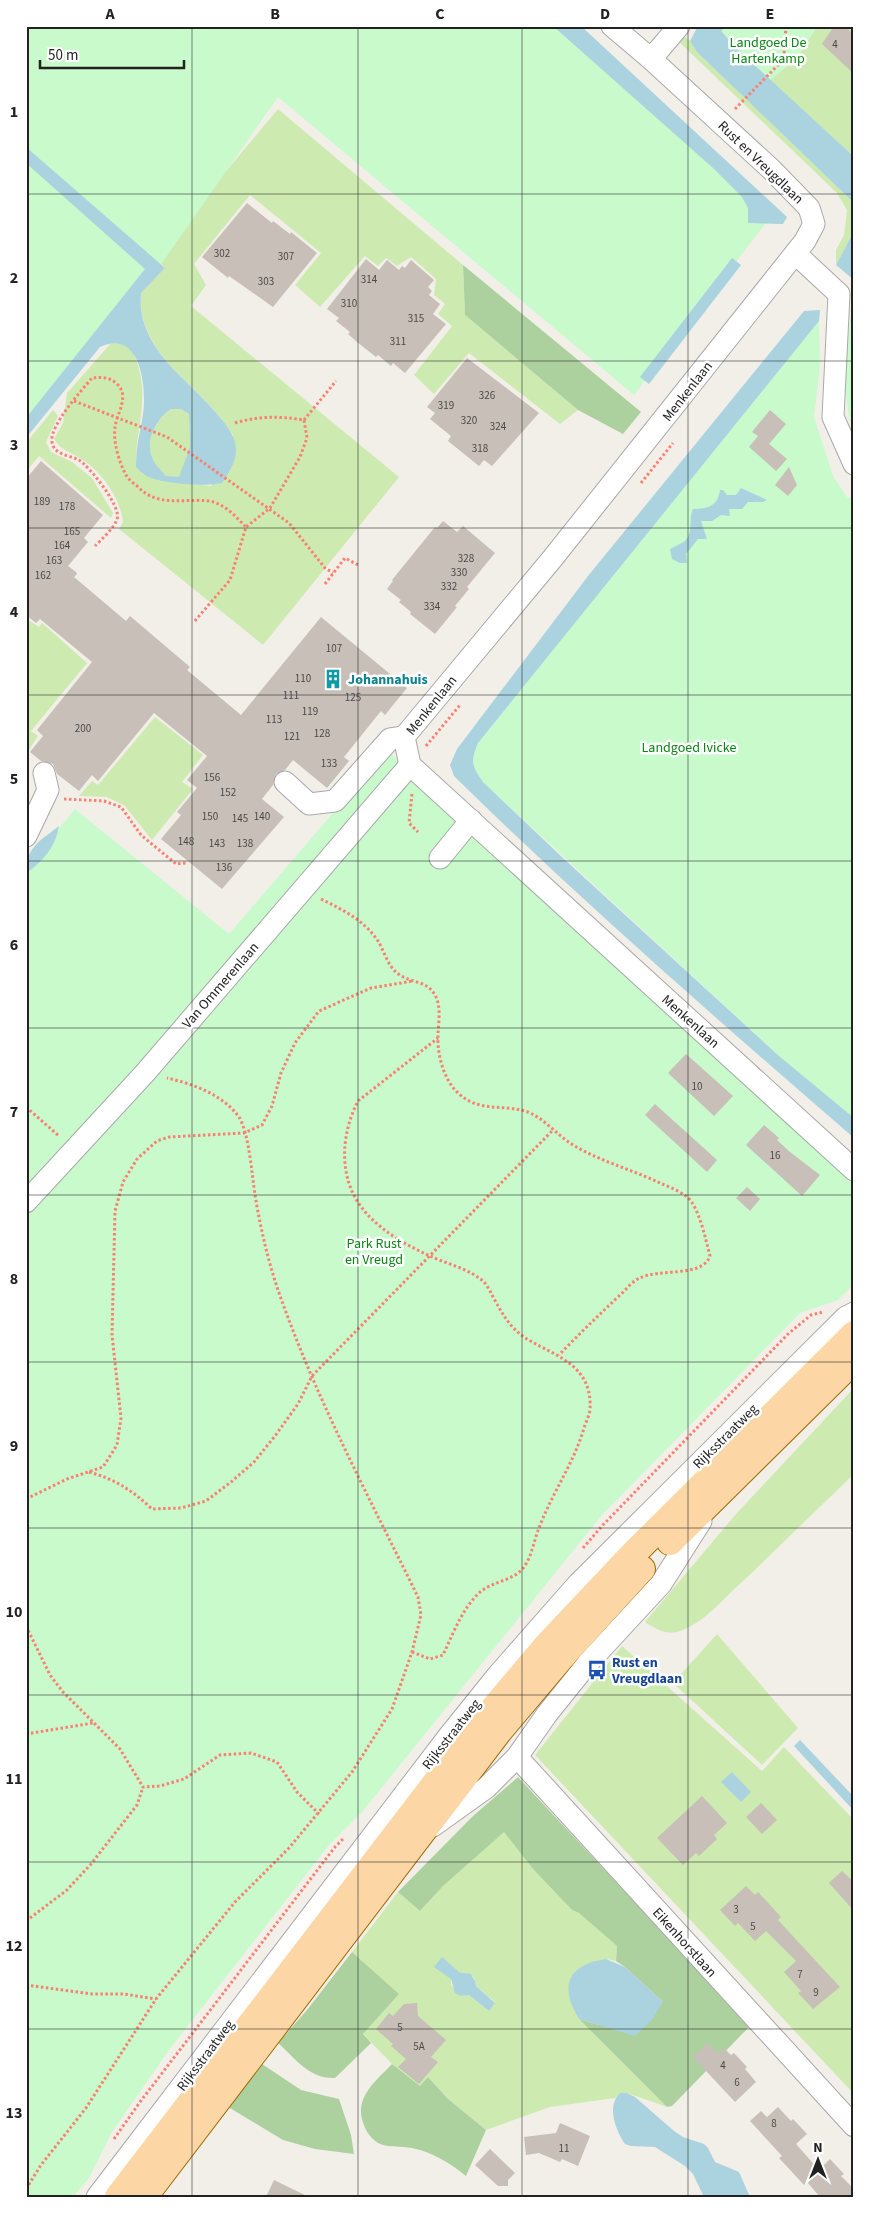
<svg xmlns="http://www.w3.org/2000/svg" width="880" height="2223" viewBox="0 0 880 2223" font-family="'Source Sans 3',sans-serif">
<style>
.grass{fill:#cdebb0;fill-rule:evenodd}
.forest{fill:#add19e}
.park{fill:#c8facc}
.water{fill:#aad3df;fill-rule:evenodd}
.building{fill:#c7bfb8}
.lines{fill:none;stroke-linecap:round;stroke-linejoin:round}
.minor-casing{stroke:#a9a9a9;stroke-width:23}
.major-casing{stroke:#a06b00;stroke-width:28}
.path{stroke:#fa8072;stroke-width:3;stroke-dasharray:2.5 2.5;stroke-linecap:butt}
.minor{stroke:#fff;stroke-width:21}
.major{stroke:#fcd6a4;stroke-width:26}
.grid{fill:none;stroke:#222;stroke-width:1;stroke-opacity:0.55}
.labels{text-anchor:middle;stroke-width:5;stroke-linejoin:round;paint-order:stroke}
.number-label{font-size:11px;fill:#4b4948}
.park-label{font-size:14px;fill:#0c8416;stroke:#fff}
.street-label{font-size:14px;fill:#222;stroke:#fff}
.culture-label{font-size:14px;font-weight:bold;fill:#0d838f;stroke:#fff;text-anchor:start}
.transit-label{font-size:14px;font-weight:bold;fill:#164399;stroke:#fff;text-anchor:start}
.neatline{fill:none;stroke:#222;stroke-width:2}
.grid-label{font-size:16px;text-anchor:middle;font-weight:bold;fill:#222}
</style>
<rect width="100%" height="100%" fill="#f2efe9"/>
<!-- grass -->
<g class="grass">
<path d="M817 26H854V149L850 153 770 80 797 58Z"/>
<path d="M682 34 690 41 697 52 854 203V231L836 265V250L844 235 847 210 837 193 677 40Z"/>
<path d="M278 109 463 265 465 315 578 410 560 424 469 353 434 394 414 375 452 326 438 314 445 304 434 295 436 279 411 257 397 266 386 258 378 266 365 256 320 307 295 285 321 253 250 195 194 264 206 285 191 306 399 477 263 645 119 529 123 522C120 497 100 469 78 457 67 450 62 451 54 439L63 423 67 393 112 342C118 343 125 343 130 348 133 351 135 358 137 362 150 402 135 428 136 467L164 480 211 486 233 435C227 427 221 418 214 410 183 375 137 346 141 293L165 268 155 256Z"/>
<path d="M171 409H181L189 414 190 447 179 478 166 476C161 471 154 465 152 457 145 440 157 418 171 409Z"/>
<path d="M53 410 58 416 46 442 51 452 72 462 92 478 113 513 111 518 39 456 26 472V443Z"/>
<path d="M27 619 39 627 42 623 87 663 31 731 38 736 26 754Z"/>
<path d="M155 717 203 755 182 782 193 789 152 840 125 806 107 797 79 796 92 781 98 785Z"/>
<path d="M854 1388V1474C816 1510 779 1547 741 1583 722 1600 702 1625 677 1632 666 1635 654 1628 645 1622L736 1514Z"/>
<path d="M717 1634 798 1728 762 1765 673 1683Z"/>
<path d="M622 1646 762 1771 784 1747 854 1820V2094L535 1755Z"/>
<path d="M504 1831 533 1869 572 1910 579 1913 617 1946 616 1961 606 1959 579 2019 667 2107 627 2093H620L615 2098 550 2107 486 2130 448 2099 428 2077 420 2086 392 2064 363 2034 399 1994 352 1952 398 1892 420 1911 443 1886ZM459 1972H463L474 1977 476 1986 495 2002 489 2011 469 1995 461 1996 451 1985V1979Z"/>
</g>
<!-- forest -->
<g class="forest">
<path d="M463 265 641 412 623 434 578 410 465 315Z"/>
<path d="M518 1777 750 2026 672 2106 667 2107 579 2019 599 2025 663 2002 625 1967 616 1961 617 1946 579 1913 572 1910 533 1869 504 1832 443 1886 420 1911 398 1892 473 1816Z"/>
<path d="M352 1952 399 1994 363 2034 371 2043 335 2078C309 2079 296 2059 278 2043L307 2010Z"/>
<path d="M259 2062 301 2090 339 2099 351 2135 354 2154 315 2149 283 2140 225 2105Z"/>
<path d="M392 2064 420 2086 428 2077 448 2099 486 2130 466 2176C450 2163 432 2152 412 2148 402 2146 386 2148 378 2143 372 2139 366 2132 364 2125 353 2098 375 2082 392 2064Z"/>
</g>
<!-- park -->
<g class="park">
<path d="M26 26H569L775 211 634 395 278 97 157 270 26 428Z"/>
<path d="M718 26H817L797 58 765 84 715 30Z"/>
<path d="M854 293V434C839 392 848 336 854 293Z"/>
<path d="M819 321 820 366 814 417 833 476 847 497 854 500V1118L779 1056 483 782C472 766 470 762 478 743Z"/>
<path d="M387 750 854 1185V1284L838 1300 800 1313 602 1515 362 1812 329 1845 169 2050 112 2132 89 2178 73 2197H26V859L33 860 75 809 229 934Z"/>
</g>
<!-- water -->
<g class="water">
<path d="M553 26H581L787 217 783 224 748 223V208L742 197 713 168Z"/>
<path d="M698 26H726L721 31 737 49 850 153 854 157V203L697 52 690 41Z"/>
<path d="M26 147 165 268 141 293C136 351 192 380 223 421 229 429 235 437 236 448 237 460 229 473 222 483 206 487 159 484 145 475 142 473 139 470 136 467 136 445 140 434 143 414 147 386 140 328 100 347L26 438V418L145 269 26 163ZM171 409H181L189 414 190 447 179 477 166 476C161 470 154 464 152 457 145 440 157 418 171 409Z"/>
<path d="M854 231V280L836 265Z"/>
<path d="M732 258 741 265 649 384 640 377Z"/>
<path d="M820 310 819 321 478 743C470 762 472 766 483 782L563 858 779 1056 854 1118V1138C718 1020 582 902 454 776L450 765 457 749 588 576 804 311Z"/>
<path d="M741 488 767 500 763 502H748L742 509H729L730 516 721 515 712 521H701L707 539H698L686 554 687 563H680L672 559 670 549C675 546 681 544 685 541 694 532 688 519 693 509 708 509 718 506 720 490H723L727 495H736Z"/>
<path d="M59 826C56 846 43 862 26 873 26 847 40 841 59 826Z"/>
<path d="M800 1740 854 1797V1811L794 1746Z"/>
<path d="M732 1772 751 1792 741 1802 721 1782Z"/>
<path d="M442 1957 459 1972 471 1974 475 1981 476 1986 495 2003 489 2011 469 1995 461 1996 455 1993 451 1979 434 1967Z"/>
<path d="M606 1959 625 1967 663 2002 651 2021 635 2036 579 2019C559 1986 567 1965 606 1959Z"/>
<path d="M620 2093H627L635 2097 674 2131 683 2137 704 2144 708 2148 715 2162 739 2172 750 2197H704L693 2174 685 2166 655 2147 631 2146 625 2144C616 2131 606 2106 620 2093Z"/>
</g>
<!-- building -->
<g class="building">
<path d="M834 26H845L854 35V74L822 44Z"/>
<path d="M247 203 272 223 273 221 290 234 291 232 317 253 273 307 229 276 228 278 202 257Z"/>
<path d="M366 259 379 270 387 260 399 270 402 266 405 268 411 260 434 280 428 287 432 291 429 295 440 304 433 314 446 324 405 373 393 363 391 366 378 355 376 357 357 342 348 334 350 332 336 321 339 318 327 309Z"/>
<path d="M467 358 539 413 492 466 484 460 479 466 448 441 451 436 430 419 435 413 427 407Z"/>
<path d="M770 410 786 424 769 444 787 459 776 471 749 447 758 436 752 432Z"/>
<path d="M41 461 103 515 84 538 88 542 68 566 76 572 77 574 74 577 126 621 130 616 190 667 187 670 241 715 321 617 407 688 385 715 381 711 344 757 349 761 327 788 293 760 285 770 276 774 273 785 262 799 284 817 222 889 161 839 181 815 177 812 197 788 187 780 207 756 154 713 98 781 92 775 79 791 57 774 53 764 41 761 30 752 43 736 37 730 92 662 40 619 36 623 26 615V479Z"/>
<path d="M789 467 797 485 788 496 775 485Z"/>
<path d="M443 521 457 532 463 526 495 553 467 587 469 589 455 606 457 607 435 634 410 614 411 612 399 602 401 600 387 589 393 581 392 580 435 527 437 528Z"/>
<path d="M686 1054 733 1096 714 1116 668 1073Z"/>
<path d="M655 1104 717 1160 707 1172 645 1115Z"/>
<path d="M764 1125 779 1138 777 1140 790 1152 820 1175 802 1196 746 1145Z"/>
<path d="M747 1187 760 1199 750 1211 736 1198Z"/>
<path d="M702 1796 727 1823 714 1835 717 1839 699 1856 696 1853 683 1865 657 1838Z"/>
<path d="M761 1803 777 1820 762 1834 746 1817Z"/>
<path d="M842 1871 854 1882V1911L829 1883Z"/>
<path d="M746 1886 755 1895 758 1892 781 1917 778 1920 840 1987 813 2009 798 1993 801 1991 784 1972 796 1961 766 1931 755 1941 738 1923 735 1926 720 1910Z"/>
<path d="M417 2003 418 2016 446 2040 431 2057 438 2062 419 2084 398 2067 406 2059 391 2046 393 2044 376 2029 389 2013 393 2016 404 2004Z"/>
<path d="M708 2043 718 2054 724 2048 731 2055 734 2053 747 2067 745 2069 756 2082 735 2102 693 2057Z"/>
<path d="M778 2107 791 2121 793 2119 807 2134 796 2144 819 2170 830 2159 844 2174 841 2176 854 2189V2197H820L807 2182 804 2185 779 2158 782 2156 750 2121 761 2111 767 2117Z"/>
<path d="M560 2123 590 2136 578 2166 562 2159 560 2162 539 2153 526 2155 524 2137 556 2133Z"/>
<path d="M490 2149 515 2173 508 2180V2186H498L475 2165Z"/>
<path d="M274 2180 309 2197H266Z"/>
</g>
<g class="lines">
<defs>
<g id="minor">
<path d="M612 26 651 59 772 170 809 208 814 224 805 241 552 559 404 737 410 765 854 1170"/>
<path d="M651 59 679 26"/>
<path d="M796 254 839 294 833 417 854 464"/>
<path d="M285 782 309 804 335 801 390 739 404 737"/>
<path d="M26 836 48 790 44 773"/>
<path d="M440 858 471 820"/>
<path d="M26 1202 145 1073 410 765"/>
<path d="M517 1757 854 2126"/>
<path d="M433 1826 486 1788 517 1757 547 1714 588 1663 661 1584 701 1521"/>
<path d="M97 2197 448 1737 497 1676 577 1585 846 1317 854 1313"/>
</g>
<g id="major">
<path d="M670 1542 854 1360"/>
<path d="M118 2197 482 1722 546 1646 632 1555 854 1334"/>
<path d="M144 2197 500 1730 560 1659 642 1569"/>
</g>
</defs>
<!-- minor casing -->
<use href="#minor" class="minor-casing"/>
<!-- major casing -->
<use href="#major" class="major-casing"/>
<!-- path -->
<g class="path">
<path d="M735 109 779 64 784 55 786 26"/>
<path d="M74 401 167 437 289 523 325 568 333 573"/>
<path d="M304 420 336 381"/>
<path d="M235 423C258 416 279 416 304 420L307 438 300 457 270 508 246 527"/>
<path d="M641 483 673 443"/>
<path d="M95 546C101 540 115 527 117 519 122 507 89 466 79 460 69 455 54 455 52 442 49 426 82 390 92 378 102 377 110 377 117 384 130 396 117 413 115 427 113 442 119 462 126 475 128 479 133 483 137 486 158 508 182 498 209 501 224 503 236 517 246 527L230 580 194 622"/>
<path d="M325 584 345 558 360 566"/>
<path d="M426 746 460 705"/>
<path d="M412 794 409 823 418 832"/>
<path d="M64 799 104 801 121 807 141 835 176 864 186 863"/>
<path d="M321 899C343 910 364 920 378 941 384 951 388 966 397 973 409 983 427 980 435 995 442 1008 438 1023 438 1036 437 1056 445 1085 463 1097 481 1111 504 1105 525 1111 543 1117 555 1133 570 1143 598 1161 631 1169 660 1183 669 1187 680 1191 687 1197 699 1206 706 1241 710 1256 702 1278 659 1268 640 1278 632 1281 626 1290 620 1295 599 1315 579 1334 559 1355"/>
<path d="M26 1107 59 1136"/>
<path d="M89 1472C115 1479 133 1491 152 1509L181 1508 206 1501 231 1482 254 1462 275 1436 298 1404 312 1376 553 1130"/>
<path d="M26 1499 67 1479 103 1467 117 1445 121 1418 112 1335 115 1211 123 1182 137 1159 157 1141 169 1137 244 1133 262 1125 272 1106 281 1073 295 1043 319 1011 371 988 413 981"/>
<path d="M583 1548 602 1526 788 1334 811 1315 823 1312"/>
<path d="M26 1626 50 1675 63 1692 120 1749 143 1787 160 1786 184 1779 220 1755 251 1753 277 1762 297 1792 319 1814"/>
<path d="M412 1652 430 1659 443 1655C453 1634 462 1609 479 1593 492 1581 514 1581 524 1567 532 1556 534 1540 539 1528 552 1493 574 1463 584 1428 586 1422 589 1416 590 1410 593 1363 553 1356 524 1337 508 1326 501 1311 492 1295 490 1291 487 1285 484 1282 470 1269 447 1264 430 1256 406 1245 379 1230 362 1208 338 1177 341 1134 358 1101L438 1038"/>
<path d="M26 1734 93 1723"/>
<path d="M26 1921 67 1890 91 1864 137 1805 143 1787"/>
<path d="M26 1985 92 1994H124L156 1999"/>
<path d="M114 2139 140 2102 335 1847 344 1838"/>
<path d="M26 2189 41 2165 86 2108 156 1999 235 1902 289 1848 352 1772 392 1709 412 1652 421 1615 418 1597C368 1495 314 1395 277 1287 267 1257 260 1225 255 1195 252 1175 249 1133 239 1117 222 1094 193 1084 167 1078"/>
</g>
<!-- minor -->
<use href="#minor" class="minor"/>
<!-- major -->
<use href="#major" class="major"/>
</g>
<!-- grid -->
<path class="grid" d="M192 26V2197M358 26V2197M522 26V2197M688 26V2197M26 194H854M26 361H854M26 528H854M26 695H854M26 861H854M26 1028H854M26 1195H854M26 1362H854M26 1528H854M26 1695H854M26 1862H854M26 2029H854"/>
<!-- icons -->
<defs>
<symbol id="building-bare" viewBox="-9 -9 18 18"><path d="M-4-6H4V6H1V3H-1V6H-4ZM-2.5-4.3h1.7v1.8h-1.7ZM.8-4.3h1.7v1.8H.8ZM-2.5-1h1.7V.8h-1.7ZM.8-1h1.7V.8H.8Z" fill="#0f9aa8" stroke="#fff" stroke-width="2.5" paint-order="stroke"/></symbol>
<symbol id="bus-bare" viewBox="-9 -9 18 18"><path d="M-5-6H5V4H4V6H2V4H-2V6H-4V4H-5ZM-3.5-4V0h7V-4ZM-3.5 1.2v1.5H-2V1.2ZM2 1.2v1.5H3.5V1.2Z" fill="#1a4fb4" stroke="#fff" stroke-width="2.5" paint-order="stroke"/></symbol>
</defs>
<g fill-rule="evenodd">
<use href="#building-bare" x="319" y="665" width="28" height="28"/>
<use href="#bus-bare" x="583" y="1656" width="28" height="28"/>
</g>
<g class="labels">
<!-- number labels -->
<g class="number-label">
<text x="835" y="48">4</text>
<text x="222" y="257">302</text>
<text x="286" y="260">307</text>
<text x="369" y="283">314</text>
<text x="266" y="285">303</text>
<text x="349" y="307">310</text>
<text x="416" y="322">315</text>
<text x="398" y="345">311</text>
<text x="487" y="399">326</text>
<text x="446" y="409">319</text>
<text x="469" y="424">320</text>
<text x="498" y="430">324</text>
<text x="480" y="452">318</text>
<text x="42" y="505">189</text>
<text x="67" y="510">178</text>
<text x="72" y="535">165</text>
<text x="62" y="549">164</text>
<text x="466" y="562">328</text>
<text x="54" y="564">163</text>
<text x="459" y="576">330</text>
<text x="43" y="579">162</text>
<text x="449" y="590">332</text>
<text x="432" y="610">334</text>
<text x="334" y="652">107</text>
<text x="303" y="682">110</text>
<text x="291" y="699">111</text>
<text x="353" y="701">125</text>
<text x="310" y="715">119</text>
<text x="274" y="723">113</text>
<text x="83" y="732">200</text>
<text x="322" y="737">128</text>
<text x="292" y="740">121</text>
<text x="329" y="767">133</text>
<text x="212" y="781">156</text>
<text x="228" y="796">152</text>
<text x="210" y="820">150</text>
<text x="262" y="820">140</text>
<text x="240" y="822">145</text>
<text x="186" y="845">148</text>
<text x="217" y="847">143</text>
<text x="245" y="847">138</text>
<text x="224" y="871">136</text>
<text x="697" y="1090">10</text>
<text x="775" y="1159">16</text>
<text x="736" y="1913">3</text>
<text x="753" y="1930">5</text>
<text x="800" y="1978">7</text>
<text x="816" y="1996">9</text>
<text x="400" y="2031">5</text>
<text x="419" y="2050">5A</text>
<text x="723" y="2069">4</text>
<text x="737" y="2086">6</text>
<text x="774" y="2127">8</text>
<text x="564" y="2152">11</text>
</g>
<!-- park labels -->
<g class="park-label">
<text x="768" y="47">Landgoed De<tspan x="768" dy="16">Hartenkamp</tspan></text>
<text x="689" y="752">Landgoed Ivicke</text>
<text x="374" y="1248">Park Rust<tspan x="374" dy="16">en Vreugd</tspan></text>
</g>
<!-- street labels -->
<g class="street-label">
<text transform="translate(761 162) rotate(44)" y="5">Rust en Vreugdlaan</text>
<text transform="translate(687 391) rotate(-52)" y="5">Menkenlaan</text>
<text transform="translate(431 705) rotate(-51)" y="5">Menkenlaan</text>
<text transform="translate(220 985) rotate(-49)" y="5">Van Ommerenlaan</text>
<text transform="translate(691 1021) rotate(42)" y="5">Menkenlaan</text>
<text transform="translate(725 1436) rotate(-45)" y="5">Rijksstraatweg</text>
<text transform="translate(451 1734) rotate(-52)" y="5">Rijksstraatweg</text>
<text transform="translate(685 1942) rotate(48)" y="5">Eikenhorstlaan</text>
<text transform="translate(205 2055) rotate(-53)" y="5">Rijksstraatweg</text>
</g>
<!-- culture labels -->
<g class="culture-label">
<text x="348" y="684">Johannahuis</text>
</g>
<!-- transit labels -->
<g class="transit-label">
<text x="612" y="1667">Rust en<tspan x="612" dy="16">Vreugdlaan</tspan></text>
</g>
</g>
<!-- border -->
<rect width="880" height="2223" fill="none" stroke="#ffffff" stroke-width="55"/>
<!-- north arrow -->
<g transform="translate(818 2160)" stroke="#ffffff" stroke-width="4" paint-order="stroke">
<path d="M0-4L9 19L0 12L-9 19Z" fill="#222222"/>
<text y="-8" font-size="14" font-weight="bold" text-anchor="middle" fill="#222222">N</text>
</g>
<!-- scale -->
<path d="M40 60v8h144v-8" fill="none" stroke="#222222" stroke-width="2.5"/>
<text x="48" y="60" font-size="15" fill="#222222" stroke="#ffffff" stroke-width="4" paint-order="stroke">50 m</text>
<rect x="28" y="28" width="824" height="2168" class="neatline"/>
<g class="grid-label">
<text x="110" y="19">A</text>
<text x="275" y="19">B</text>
<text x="440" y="19">C</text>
<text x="605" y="19">D</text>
<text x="770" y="19">E</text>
<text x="14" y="117">1</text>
<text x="14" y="283">2</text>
<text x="14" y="450">3</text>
<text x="14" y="617">4</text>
<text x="14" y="784">5</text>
<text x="14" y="950">6</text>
<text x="14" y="1117">7</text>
<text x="14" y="1284">8</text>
<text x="14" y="1451">9</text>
<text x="14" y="1617">10</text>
<text x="14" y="1784">11</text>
<text x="14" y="1951">12</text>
<text x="14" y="2118">13</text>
</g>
</svg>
